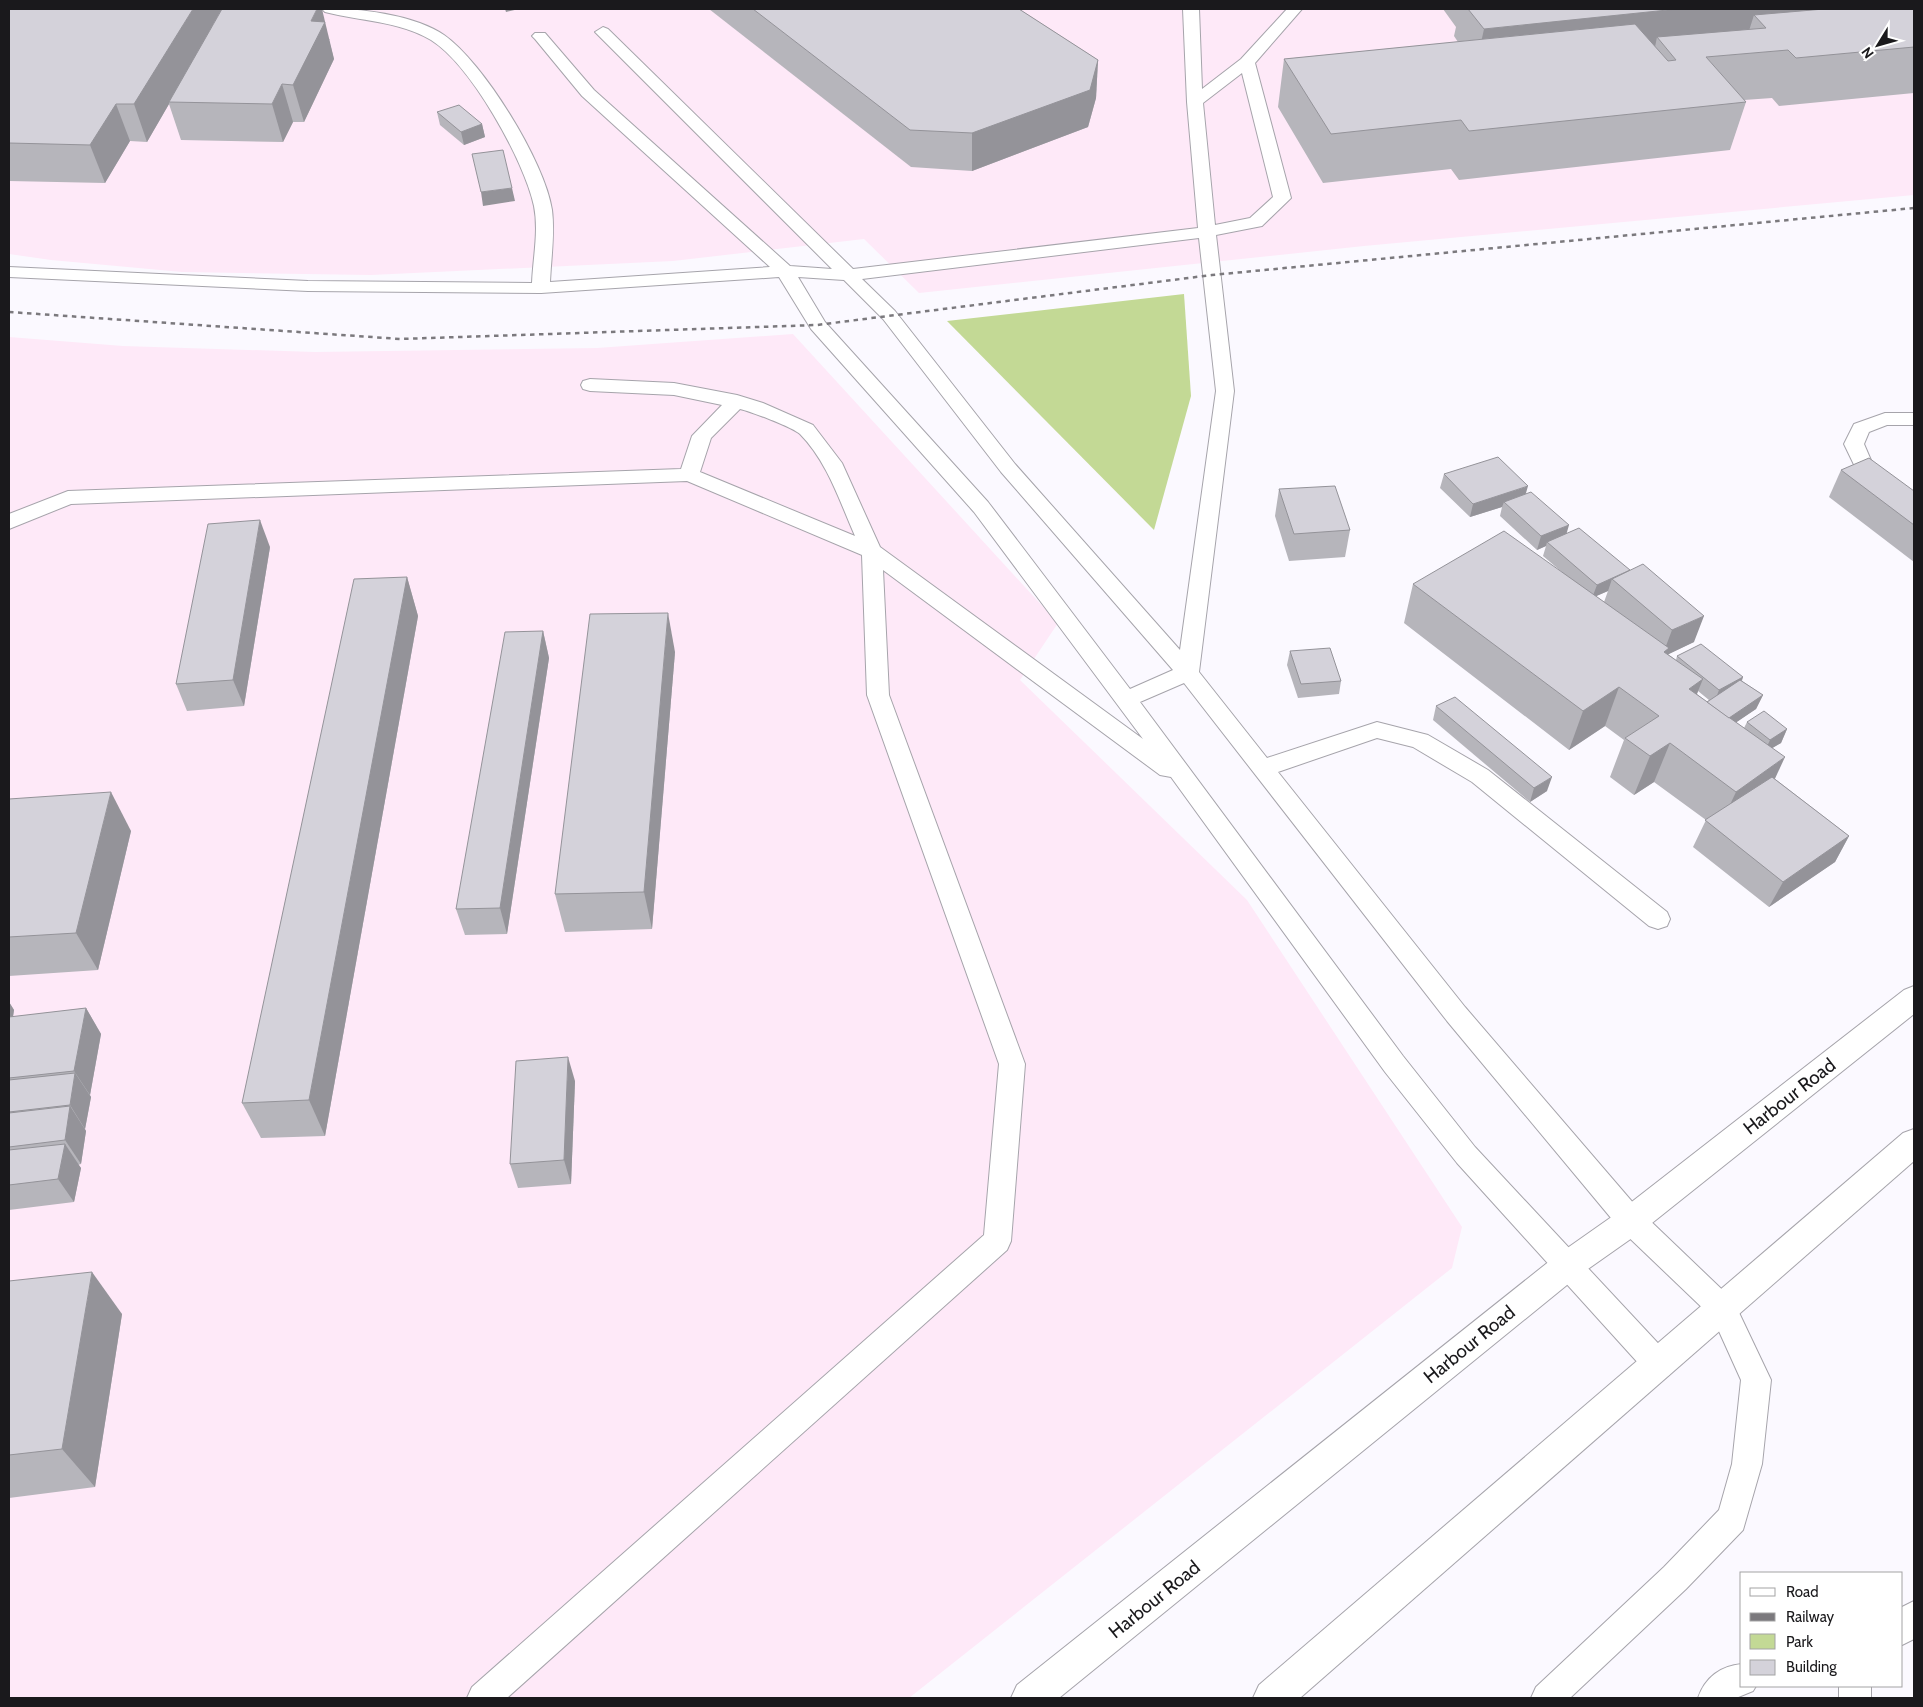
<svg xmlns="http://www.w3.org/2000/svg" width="1923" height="1707" viewBox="0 0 1923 1707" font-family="Cabin,sans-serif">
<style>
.industrial{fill:#fee9f8}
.green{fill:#c3d995}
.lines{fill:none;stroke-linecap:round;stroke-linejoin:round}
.service-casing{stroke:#a6a4ab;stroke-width:2}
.secondary-casing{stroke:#a6a4ab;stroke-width:2}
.service{fill:#fff;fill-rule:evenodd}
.secondary{fill:#fff;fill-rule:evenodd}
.rail{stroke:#7b797d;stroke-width:2.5;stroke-dasharray:4.5 4.5;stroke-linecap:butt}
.wall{fill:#b6b5bb;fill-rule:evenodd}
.shaded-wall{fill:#949399}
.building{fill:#d4d2da;stroke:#949399}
.labels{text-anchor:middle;stroke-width:4;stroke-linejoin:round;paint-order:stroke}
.near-street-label{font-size:19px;fill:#1a191c;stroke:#fff}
</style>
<rect width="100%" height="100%" fill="#fbf9ff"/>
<!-- industrial -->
<g class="industrial">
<path d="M9 9H1914V195L1364 246 919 293 864 239 673 261 371 275 182 272 51 260 9 254Z"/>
<path d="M793 334 1058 623 1020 680 1247 900 1462 1227 1452 1268 909 1698H9V337L123 346 315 352 597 348Z"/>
</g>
<!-- green -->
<path class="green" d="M1184 294 1191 396 1154 530 947 321Z"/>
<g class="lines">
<defs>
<g id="service">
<path d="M322 9C356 7 415 15 444 35 483 62 545 162 552 210 555 234 551 258 550 282L770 267 582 96 535 39 532 36 535 33H545L594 90 790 266 832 269 595 32 603 27 608 29 853 269 1198 228 1187 102 1183 9H1199L1202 89 1241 59 1287 9H1302L1255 63 1291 198 1262 226 1216 235 1234 391 1199 672 1267 758 1377 722 1428 735 1488 770 1667 912 1670 919 1667 926 1658 929 1649 926 1472 782 1413 747 1377 738 1278 772 1465 1007 1641 1212 1733 1300 1771 1380 1762 1464 1743 1530 1686 1589 1570 1698H1531L1536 1687 1664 1567 1719 1510 1732 1464 1741 1380 1713 1318 1621 1230 1447 1021 1184 683 1140 702 1403 1056 1475 1147 1669 1355 1674 1365 1669 1375 1659 1379 1649 1375 1457 1163 1385 1072 1171 777 1160 775 883 570 889 695 1025 1064 1011 1241 1007 1250 507 1698H467L472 1687 984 1235 999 1064 867 695 862 555 687 481 71 504 9 529V514L68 491 681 469 692 436 722 405 674 395 590 391 583 389 581 385 583 381 590 379 674 383 737 395 763 403 813 425 842 463 880 547 1143 739 974 512 811 329 779 277 541 293 308 291 9 277V267L308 281 532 283C533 258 539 231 534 206 524 160 471 65 431 40 400 21 359 21 325 12ZM1242 73 1273 197 1250 218 1215 225 1203 103ZM1199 238 1216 391 1180 650 1015 464 895 311 862 279ZM798 277 844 280 883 319 1001 472 1173 670 1130 689 988 502 825 322ZM740 409C752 412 792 427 800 434 827 461 840 502 855 536L700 472 711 438Z"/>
<path d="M1885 413H1914V425H1887L1869 432 1864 444 1873 465 1914 494V509L1907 508 1858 473 1844 444 1854 424Z"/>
<path d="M1914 1601V1639L1902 1645V1607Z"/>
<path d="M1742 1664V1686H1756L1753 1691 1736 1698H1698C1705 1678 1720 1666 1742 1664Z"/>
<rect x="1839" y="1686" width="32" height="12"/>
</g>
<g id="secondary">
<path d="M1914 986V1014L1642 1231 1578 1276 1059 1698H1011L1017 1685 1556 1256 1620 1211 1904 990Z"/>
<path d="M1914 1129V1161L1300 1698H1253L1259 1685 1903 1133Z"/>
</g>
</defs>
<!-- service casing -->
<use href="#service" class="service-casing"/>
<!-- secondary casing -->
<use href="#secondary" class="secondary-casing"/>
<!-- service -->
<use href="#service" class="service"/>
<!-- secondary -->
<use href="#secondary" class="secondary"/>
<!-- rail -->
<path class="rail" d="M9 312 400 339 817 325 1212 275 1914 208"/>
</g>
<!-- wall -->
<g class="wall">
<path d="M9 9 330 39 329 40 334 59 304 122H293L283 142 181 140 169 104 147 142 130 141 105 183 9 181Z"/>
<path d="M709 9H1019L1098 60 1096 98 1088 127 972 171 911 167Z"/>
<path d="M1443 9H1914V93L1779 106 1772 98 1744 100 1746 102 1730 150 1459 180 1451 169 1323 183 1278 107 1284 59 1458 42 1454 36 1456 27Z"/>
<path d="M437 112 482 124 485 137 464 145 440 125Z"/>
<path d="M1841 470 1914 491V562L1829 497Z"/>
<path d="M1444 474 1526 494 1566 534 1694 642 1668 654 1676 660 1677 656 1743 677 1742 681 1763 695 1756 709 1736 722 1744 728 1747 722 1787 729 1781 743 1772 748 1775 779 1849 836 1835 862 1769 907 1693 847 1706 820 1654 782 1634 795 1610 777 1624 740 1605 726 1569 750 1404 623 1413 584 1563 573 1543 556 1546 546 1537 550 1500 516 1502 507 1470 517 1440 488ZM1608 591 1604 602 1596 596ZM1698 691 1709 700 1707 702 1697 694Z"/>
<path d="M1279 489 1350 530 1345 557 1289 561 1275 516Z"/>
<path d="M270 547 244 706 187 711 176 684Z"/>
<path d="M407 577 418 616 325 1136 261 1138 242 1103Z"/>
<path d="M543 631 549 658 507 934 465 935 456 909Z"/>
<path d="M1290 651 1341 681 1339 694 1298 698 1287 665Z"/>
<path d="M675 652 652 929 565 932 555 894Z"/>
<path d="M1436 706 1547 791 1530 802 1433 720Z"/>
<path d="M9 799 131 831 98 970 9 976Z"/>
<path d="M9 1002 14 1010 13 1017 86 1008 101 1034 90 1095 91 1097 85 1129 86 1131 81 1164 78 1165 81 1168 74 1202 9 1210Z"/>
<path d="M575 1081 571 1184 518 1188 510 1164Z"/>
<path d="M9 1281 122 1314 95 1487 9 1498Z"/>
</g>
<!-- shaded-wall -->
<g class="shaded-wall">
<path d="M193 9H222L169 102V104L147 142 134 104Z"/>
<path d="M317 9H322L334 59 304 122 293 85 311 21Z"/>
<path d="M505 9H519L506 12Z"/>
<path d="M1677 9H1914L1766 28 1754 15 1747 37H1657L1655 47 1476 66 1484 29Z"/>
<path d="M1098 60 1096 98 1088 127 972 171V133Z"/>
<path d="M282 84 293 122 283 142 272 104Z"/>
<path d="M116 104 130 141 105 183 90 145Z"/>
<path d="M482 124 485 137 464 145 461 132Z"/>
<path d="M512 188 515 201 483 206 481 192Z"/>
<path d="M1528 486 1524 500 1504 502 1502 507 1470 517 1473 504Z"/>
<path d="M260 520 270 547 244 706 233 680Z"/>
<path d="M1569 525 1565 539 1547 542 1546 546 1537 550 1541 536Z"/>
<path d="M1630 570 1620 586 1612 579 1608 591 1592 598 1597 585Z"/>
<path d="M407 577 418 616 325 1136 309 1100Z"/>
<path d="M668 613 675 652 652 929 644 892Z"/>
<path d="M1704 616 1694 642 1667 655 1649 691 1672 630Z"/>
<path d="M543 631 549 658 507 934 500 908Z"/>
<path d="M1743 677 1737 690 1714 703 1719 690Z"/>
<path d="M1703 679 1687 718 1689 689Z"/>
<path d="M1619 687 1605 726 1569 750 1583 711Z"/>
<path d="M1763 695 1756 709 1706 743 1712 729Z"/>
<path d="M1787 729 1781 743 1764 753 1770 740Z"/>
<path d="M1670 743 1654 782 1634 795 1650 756Z"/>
<path d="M1785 757 1767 796 1718 830 1736 792Z"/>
<path d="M1552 777 1547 791 1530 802 1534 788Z"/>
<path d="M111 792 131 831 98 970 76 933Z"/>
<path d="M1849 836 1835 862 1769 907 1783 882Z"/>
<path d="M9 1002 14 1010 9 1041Z"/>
<path d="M86 1008 101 1034 90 1095 74 1071Z"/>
<path d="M568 1057 575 1081 571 1184 564 1160Z"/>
<path d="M75 1073 91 1097 85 1129 70 1105Z"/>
<path d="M70 1106 86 1131 81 1164 65 1140Z"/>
<path d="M65 1144 81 1168 74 1202 58 1179Z"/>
<path d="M92 1272 122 1314 95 1487 62 1449Z"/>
</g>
<!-- building -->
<g class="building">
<path d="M9 9H193L134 104H116L90 145 9 143Z"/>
<path d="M222 9H317L311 21 325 22 293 85 282 84 272 104 169 102Z"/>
<path d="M753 9H1019L1098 60 1090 90 972 133 910 130Z"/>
<path d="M1468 9H1677L1484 29Z"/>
<path d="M1824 9H1914V47L1796 58 1788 50 1706 57 1746 102 1469 131 1461 120 1331 134 1284 59 1635 24 1668 61 1676 60 1657 37 1766 28 1754 15Z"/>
<path d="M459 105 482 124 461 132 437 112Z"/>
<path d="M503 150 512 188 481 192 472 154Z"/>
<path d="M1498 457 1528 486 1473 504 1444 474Z"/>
<path d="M1869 458 1914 491V525L1841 470Z"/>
<path d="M1335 486 1350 530 1294 534 1279 489Z"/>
<path d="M1531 492 1569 525 1541 536 1504 502Z"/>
<path d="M260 520 233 680 176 684 208 524Z"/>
<path d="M1579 528 1630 570 1597 585 1547 542Z"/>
<path d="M1504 531 1669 648 1664 652 1703 679 1689 689 1785 757 1736 792 1670 743 1650 756 1625 738 1659 716 1619 687 1583 711 1413 584Z"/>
<path d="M1643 564 1704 616 1672 630 1612 579Z"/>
<path d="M407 577 309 1100 242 1103 354 579Z"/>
<path d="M668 613 644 892 555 894 590 614Z"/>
<path d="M543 631 500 908 456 909 505 632Z"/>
<path d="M1701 644 1743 677 1719 690 1677 656Z"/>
<path d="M1330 648 1341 681 1301 684 1290 651Z"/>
<path d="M1740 680 1763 695 1729 718 1707 702Z"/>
<path d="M1455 697 1552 777 1534 788 1436 706Z"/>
<path d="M1764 711 1787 729 1770 740 1747 722Z"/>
<path d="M1772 777 1849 836 1783 882 1705 820Z"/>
<path d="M111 792 76 933 9 937V799Z"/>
<path d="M86 1008 74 1071 9 1078V1017Z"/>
<path d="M568 1057 564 1160 510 1164 516 1061Z"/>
<path d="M75 1073 70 1105 9 1112V1080Z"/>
<path d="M70 1106 65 1140 9 1147V1113Z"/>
<path d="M65 1144 58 1179 9 1185V1150Z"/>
<path d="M92 1272 62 1449 9 1455V1281Z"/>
</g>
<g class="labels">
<!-- near-street labels -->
<g class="near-street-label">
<text transform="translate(1789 1096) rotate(-38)" y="7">Harbour Road</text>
<text transform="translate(1469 1344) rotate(-39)" y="7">Harbour Road</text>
<text transform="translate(1154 1599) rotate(-39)" y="7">Harbour Road</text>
</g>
</g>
<!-- border -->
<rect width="1923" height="1707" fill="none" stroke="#1a191c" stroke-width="20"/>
<!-- legend -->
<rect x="1740" y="1572" width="162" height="115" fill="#ffffff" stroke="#a3a3a4"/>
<rect x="1750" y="1588" width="25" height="8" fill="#ffffff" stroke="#a3a3a4"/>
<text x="1786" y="1597" font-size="15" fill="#1a191c">Road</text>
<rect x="1750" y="1613" width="25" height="8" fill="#7b797d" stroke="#a3a3a4"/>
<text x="1786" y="1622" font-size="15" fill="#1a191c">Railway</text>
<rect x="1750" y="1634" width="25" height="15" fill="#c3d995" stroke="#a3a3a4"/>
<text x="1786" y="1647" font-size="15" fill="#1a191c">Park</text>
<rect x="1750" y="1660" width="25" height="15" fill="#d4d2da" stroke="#a3a3a4"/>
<text x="1786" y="1672" font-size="15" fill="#1a191c">Building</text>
<!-- north arrow -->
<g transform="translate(1878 45) rotate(233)" stroke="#ffffff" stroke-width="4" paint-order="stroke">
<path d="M0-4L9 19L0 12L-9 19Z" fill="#1a191c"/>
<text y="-8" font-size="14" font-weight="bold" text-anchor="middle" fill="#1a191c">N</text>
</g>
</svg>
